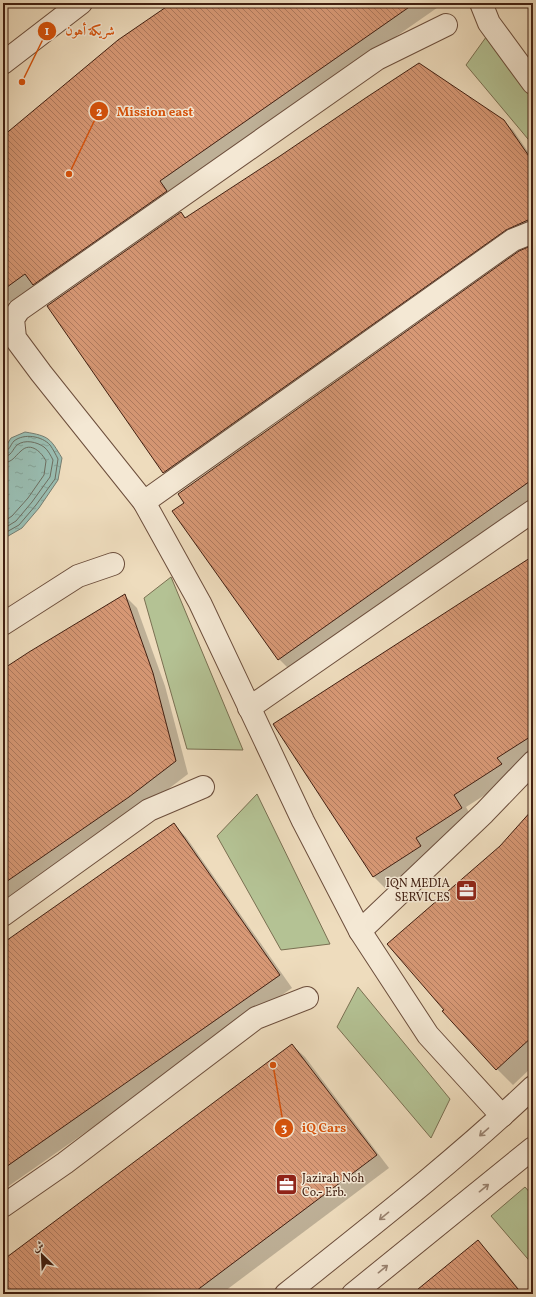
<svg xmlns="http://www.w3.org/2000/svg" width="536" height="1297" viewBox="0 0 536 1297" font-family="Vollkorn,Amiri,serif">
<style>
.green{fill:#b4c294;stroke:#7a7052}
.water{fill:url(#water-ripples);stroke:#767d70}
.shadow{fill:#0003}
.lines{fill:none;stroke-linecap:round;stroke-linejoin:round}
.shore{stroke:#6d6e60;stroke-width:1}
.building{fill:url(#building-back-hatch);stroke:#411f11}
.street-casing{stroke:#6c4e3c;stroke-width:24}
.street{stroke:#f4e8d4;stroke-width:22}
.oneway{stroke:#9a8472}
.labels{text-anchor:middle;stroke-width:3;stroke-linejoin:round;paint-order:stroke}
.poi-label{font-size:12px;fill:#411f11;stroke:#f4e8d4;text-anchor:end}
.leader{fill:none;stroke:#d7530c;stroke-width:1.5}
.callout-dot{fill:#d7530c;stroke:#f4e8d4;stroke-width:1.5}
.mark-label{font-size:12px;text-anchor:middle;font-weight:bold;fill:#fff}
.callout-label{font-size:13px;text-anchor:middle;font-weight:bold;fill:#d7530c;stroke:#f4e8d4;stroke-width:3;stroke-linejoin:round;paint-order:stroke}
</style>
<defs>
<pattern id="water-ripples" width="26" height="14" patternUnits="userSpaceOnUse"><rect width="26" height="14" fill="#99bcb0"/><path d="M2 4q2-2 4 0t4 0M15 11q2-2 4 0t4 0" fill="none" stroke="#85a196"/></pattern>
<pattern id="building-back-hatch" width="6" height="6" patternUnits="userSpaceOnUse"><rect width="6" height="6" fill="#d79875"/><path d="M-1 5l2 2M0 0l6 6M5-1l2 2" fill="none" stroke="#b07b5f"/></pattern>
</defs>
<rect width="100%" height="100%" fill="#eedcbd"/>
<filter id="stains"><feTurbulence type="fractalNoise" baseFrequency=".005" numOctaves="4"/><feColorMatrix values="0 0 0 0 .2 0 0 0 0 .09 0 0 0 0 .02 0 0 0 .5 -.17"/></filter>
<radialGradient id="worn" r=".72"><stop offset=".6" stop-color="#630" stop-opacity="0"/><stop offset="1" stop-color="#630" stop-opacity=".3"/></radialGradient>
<!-- green -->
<g class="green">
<path d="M489 33 533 84V145L466 65Z"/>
<path d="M171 577 243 750 187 749 144 598Z"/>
<path d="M257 794 330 944 281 950 217 836Z"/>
<path d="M358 987 450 1099 431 1138 337 1027Z"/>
<path d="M525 1187 533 1196V1265L491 1216Z"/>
</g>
<!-- water -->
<path class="water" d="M25 432C49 436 50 438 62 458L58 480 39 508 22 528 3 539V451L11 438Z"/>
<!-- shadow -->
<g class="shadow">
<path d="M174 3H444L12 304 3 295V137Z"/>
<path d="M503 121 513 130 533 159V224L173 482 164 472 49 306 181 213 186 218Z"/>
<path d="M533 247V500L291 671 279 659Z"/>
<path d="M533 557V755L509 770 513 777 466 807 474 821 427 851 432 858 386 889 373 876Z"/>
<path d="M125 596 137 608 165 686 188 774 142 809 3 905V670Z"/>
<path d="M533 811V1066L513 1085 497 1069 501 846Z"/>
<path d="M174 825 186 837 292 988 3 1190V944Z"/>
<path d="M292 1045 305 1057 389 1168 221 1294H3V1262Z"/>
<path d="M478 1242 492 1256 523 1294H414Z"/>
</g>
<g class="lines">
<!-- shore -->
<g class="shore">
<path d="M3 452C10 451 10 445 14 441 24 433 42 436 50 445 53 449 56 455 58 459L55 479 36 505 19 525 3 534"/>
<path d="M3 457C12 456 12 450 17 445 25 439 37 442 44 447 48 450 51 456 53 460L50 477 32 502 16 521 3 529"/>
<path d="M3 463C13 462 14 457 21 451 31 441 42 453 46 461L44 475 28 498 12 516 3 522"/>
</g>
</g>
<!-- building -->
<g class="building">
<path d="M172 3H415L160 181 167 191 33 285 25 274 3 290V136L118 40Z"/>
<path d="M419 63 504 120 533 162V220H528L506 230 163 473 47 306 181 212 185 218 280 156 367 97Z"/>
<path d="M533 245V479L278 660 172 511 184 503 178 494 519 251Z"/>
<path d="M533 556V735L497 758 502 764 454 795 462 808 416 838 421 846 373 877 273 724Z"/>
<path d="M125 594 153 673 176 761 129 797 3 884V669L29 652Z"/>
<path d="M533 809V1036L496 1070 442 1011 444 1010 387 944 500 846Z"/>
<path d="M174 823 280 975 3 1169V943Z"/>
<path d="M292 1044 377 1155 192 1294H3V1260Z"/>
<path d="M478 1240 522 1294H412Z"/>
</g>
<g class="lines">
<defs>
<g id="street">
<path d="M481 3 489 23 533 83"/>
<path d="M446 25 377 59 19 310 13 319 15 338 41 373 144 502 200 603 303 821 360 931 428 1035 502 1116"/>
<path d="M3 63 81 3"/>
<path d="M144 502 513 240 533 232"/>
<path d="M3 624 78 576 113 564"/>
<path d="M249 708 533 511"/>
<path d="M3 915 149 810 203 787"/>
<path d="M360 931 484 813 533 762"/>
<path d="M3 1206 65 1163 256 1018 307 998"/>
<path d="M286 1294C370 1227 455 1161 533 1087"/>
<path d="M353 1294 533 1148"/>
</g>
</defs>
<!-- street casing -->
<use href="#street" class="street-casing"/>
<!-- street -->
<use href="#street" class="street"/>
</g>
<!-- one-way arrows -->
<defs><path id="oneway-shaft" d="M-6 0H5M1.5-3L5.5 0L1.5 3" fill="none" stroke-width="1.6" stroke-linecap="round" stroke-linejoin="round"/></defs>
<g class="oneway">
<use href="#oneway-shaft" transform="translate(484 1132) rotate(139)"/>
<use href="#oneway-shaft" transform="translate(484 1188) rotate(-39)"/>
<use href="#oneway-shaft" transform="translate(384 1216) rotate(141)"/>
<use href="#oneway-shaft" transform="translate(383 1269) rotate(-39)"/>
</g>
<!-- icons -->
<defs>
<symbol id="office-square" viewBox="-11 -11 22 22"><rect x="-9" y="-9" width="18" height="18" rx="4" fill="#8f2418" stroke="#f4e8d4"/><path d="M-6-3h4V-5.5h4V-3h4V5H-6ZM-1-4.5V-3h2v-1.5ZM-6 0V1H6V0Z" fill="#fff"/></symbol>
</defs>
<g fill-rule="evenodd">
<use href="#office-square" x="454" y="878" width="25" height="25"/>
<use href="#office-square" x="274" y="1172" width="25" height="25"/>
</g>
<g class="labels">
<!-- poi labels -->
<g class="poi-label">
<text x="450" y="887">IQN MEDIA<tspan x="450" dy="14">SERVICES</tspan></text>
<text x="302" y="1182" text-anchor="start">Jazirah Noh<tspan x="302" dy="14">Co.- Erb.</tspan></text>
</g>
</g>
<!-- callouts -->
<path class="leader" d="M22 82L47 31M69 174L99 111M273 1065L284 1128"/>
<g class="callout-dot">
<circle cx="22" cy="82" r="4"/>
<circle cx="69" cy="174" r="4"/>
<circle cx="273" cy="1065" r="4"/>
<circle cx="47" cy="31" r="10"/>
<circle cx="99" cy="111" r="10"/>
<circle cx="284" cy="1128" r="10"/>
</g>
<g class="mark-label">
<text x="47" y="35">1</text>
<text x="99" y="116">2</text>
<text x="284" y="1132">3</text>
</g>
<g class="callout-label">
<text x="90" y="35">شريكة أهون</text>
<text x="155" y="116">Mission east</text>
<text x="324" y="1132">iQ Cars</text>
</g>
<!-- margin -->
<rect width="536" height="1297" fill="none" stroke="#eedcbd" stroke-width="16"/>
<rect x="4" y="4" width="528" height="1289" fill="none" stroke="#411f11" stroke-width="2"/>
<rect x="8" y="8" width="520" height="1281" fill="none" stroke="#411f11"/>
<!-- north arrow -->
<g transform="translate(42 1255) rotate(336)" stroke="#f4e8d4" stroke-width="3" paint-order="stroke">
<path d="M0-3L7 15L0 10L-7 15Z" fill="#411f11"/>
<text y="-6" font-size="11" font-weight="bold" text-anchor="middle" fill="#411f11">ش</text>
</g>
<rect width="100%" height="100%" filter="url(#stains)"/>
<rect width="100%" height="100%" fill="url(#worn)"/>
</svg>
